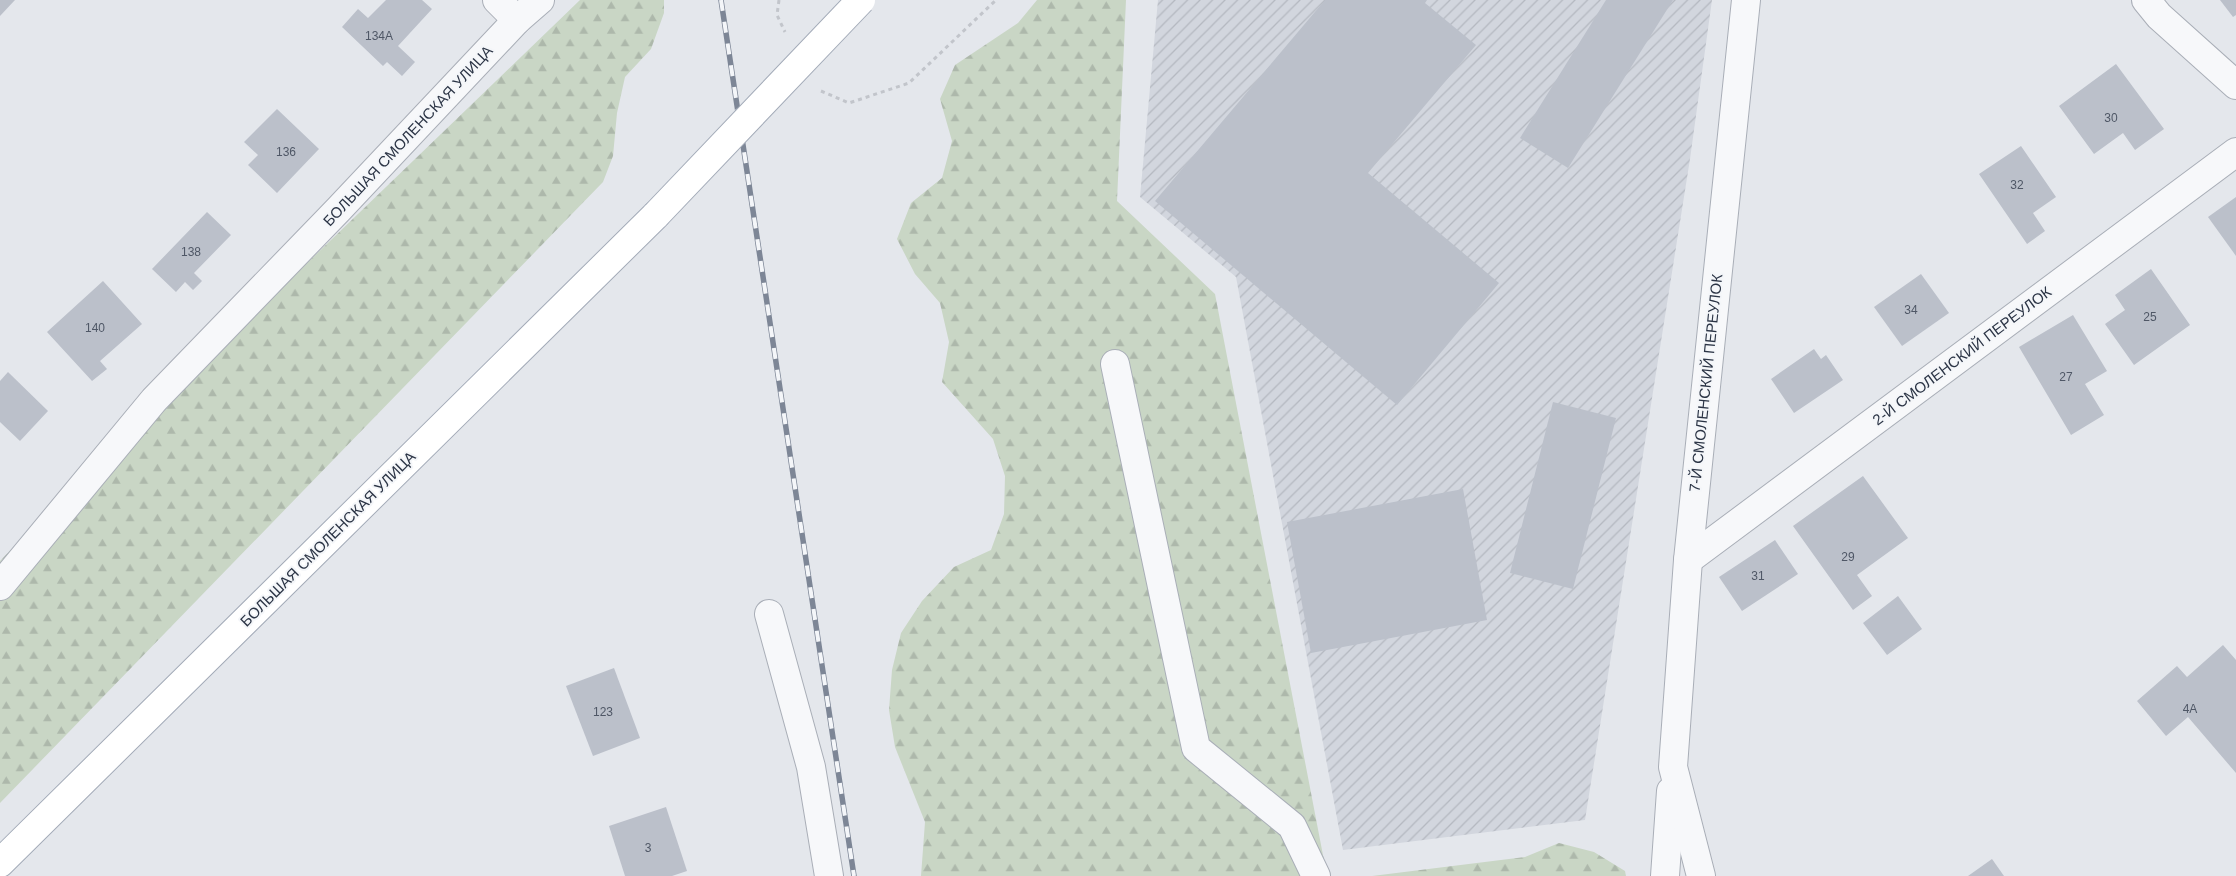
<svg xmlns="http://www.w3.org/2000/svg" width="2236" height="876" viewBox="0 0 2236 876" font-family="Helvetica,sans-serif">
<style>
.industrial{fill:url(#industrial-furrows)}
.forest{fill:url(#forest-firs)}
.building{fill:#bbc0ca}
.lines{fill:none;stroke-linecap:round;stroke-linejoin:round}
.minor-casing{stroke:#a9aeb7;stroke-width:30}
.major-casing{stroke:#a3abb8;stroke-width:30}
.path{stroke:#c2c5cb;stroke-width:3;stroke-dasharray:4 4;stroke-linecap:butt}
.minor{stroke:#f7f8fa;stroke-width:28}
.major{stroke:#fff;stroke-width:28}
.rail-casing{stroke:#7d8696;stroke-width:5.5}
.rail{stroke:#f4f6f9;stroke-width:4;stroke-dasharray:11;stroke-linecap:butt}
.major-bridge-casing{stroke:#a3abb8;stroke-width:30;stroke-linecap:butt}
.major-bridge{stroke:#fff;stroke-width:28}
.labels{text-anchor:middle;stroke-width:4;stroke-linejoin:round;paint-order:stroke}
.number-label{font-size:12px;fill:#4f5766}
.street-label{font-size:15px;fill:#2b3445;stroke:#f4f6f9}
</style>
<defs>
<pattern id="industrial-furrows" width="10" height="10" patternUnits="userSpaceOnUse" patternTransform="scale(1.25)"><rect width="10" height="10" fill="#d2d6de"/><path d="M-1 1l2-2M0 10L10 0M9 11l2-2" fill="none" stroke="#b4b8c0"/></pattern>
<pattern id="forest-firs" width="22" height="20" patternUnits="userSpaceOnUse" patternTransform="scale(1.25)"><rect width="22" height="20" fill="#c9d6c5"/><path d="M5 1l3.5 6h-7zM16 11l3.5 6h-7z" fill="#adb8ab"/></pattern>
</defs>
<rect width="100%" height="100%" fill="#e4e7ec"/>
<!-- industrial -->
<path class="industrial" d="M1158 0H1712L1690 159 1585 820 1343 850 1236 277 1140 197Z"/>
<!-- forest -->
<g class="forest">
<path d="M580 0H664V13L651 49 625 77 617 113 613 156 603 182 0 803V561L28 532Z"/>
<path d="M1037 0H1126L1117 201 1215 294 1327 876H921L925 822 895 747 889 710 892 670 901 633 922 601 954 567 991 550 1004 514 1005 476 993 439 942 382 949 342 940 303 915 274 897 239 911 203 942 178 952 141 940 99 955 65 1018 23Z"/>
<path d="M1559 843 1594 852 1625 871 1626 876H1372L1525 857Z"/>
</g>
<!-- building -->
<g class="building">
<path d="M0 0H15L0 16Z"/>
<path d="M386 0H422L432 9 398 46 415 62 402 76 387 62 383 66 342 27 358 9 368 18Z"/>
<path d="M1325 0H1427L1425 3 1476 45 1368 173 1499 283 1397 405 1155 201Z"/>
<path d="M1606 0H1673L1568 168 1520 138Z"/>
<path d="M2220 0H2236V15L2233 17Z"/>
<path d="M2116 64 2164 129 2135 150 2123 133 2094 154 2059 106Z"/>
<path d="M277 109 319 149 277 193 248 165 258 155 244 142Z"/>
<path d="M2021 146 2056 197 2033 213 2045 231 2027 244 1979 174Z"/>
<path d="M2236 197V256L2208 217Z"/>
<path d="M207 212 231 235 194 273 202 281 193 290 185 282 176 292 152 269Z"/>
<path d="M2151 269 2190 325 2134 365 2105 324 2125 310 2115 295Z"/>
<path d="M1921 274 1949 313 1902 346 1874 307Z"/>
<path d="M103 281 142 324 100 361 107 369 92 381 47 332Z"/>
<path d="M2073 315 2107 371 2085 384 2104 415 2071 435 2019 347Z"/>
<path d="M1814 349 1821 359 1826 355 1843 380 1794 413 1771 379Z"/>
<path d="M8 372 48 411 20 441 0 422V381Z"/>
<path d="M1553 402 1616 418 1573 589 1510 573Z"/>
<path d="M1863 476 1908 538 1857 575 1872 596 1853 610 1793 526Z"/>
<path d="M1463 489 1487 620 1311 653 1287 522Z"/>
<path d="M1775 540 1798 574 1742 611 1719 577Z"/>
<path d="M1898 596 1922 629 1887 655 1863 623Z"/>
<path d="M2223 645 2236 660V773L2188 717 2166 736 2137 701 2177 666 2187 677Z"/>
<path d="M614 668 640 738 593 756 566 686Z"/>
<path d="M666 807 687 871 672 876H625L609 826Z"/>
<path d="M1992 859 2004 876H1968Z"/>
</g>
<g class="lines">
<defs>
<g id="minor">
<path d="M497 0 517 20"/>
<path d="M2146 0 2159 16 2236 85"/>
<path d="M1115 364 1196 748 1292 826 1316 876"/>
<path d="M1688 560 2236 152"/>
<path d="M0 586 154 400 338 210 517 20 540 0"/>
<path d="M769 614 811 767 829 876"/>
<path d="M1665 876 1671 791"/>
<path d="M1701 876 1673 767 1688 560 1746 0"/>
</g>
<path id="major" d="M0 863 656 215"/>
</defs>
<!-- minor casing -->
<use href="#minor" class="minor-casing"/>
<!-- major casing -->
<use href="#major" class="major-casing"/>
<!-- path -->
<g class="path">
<path d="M779 0 777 15 785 32"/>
<path d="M821 91 849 103 909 83 996 0"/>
</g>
<!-- minor -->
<use href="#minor" class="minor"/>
<!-- major -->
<use href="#major" class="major"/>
<defs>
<path id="rail" d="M721 0 854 876"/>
</defs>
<!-- rail casing -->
<use href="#rail" class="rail-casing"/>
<!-- rail -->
<use href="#rail" class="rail"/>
<defs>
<path id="major-bridge" d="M656 215 861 0"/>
</defs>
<!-- major-bridge casing -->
<use href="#major-bridge" class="major-bridge-casing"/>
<!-- major-bridge -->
<use href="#major-bridge" class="major-bridge"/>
</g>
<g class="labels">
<!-- number labels -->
<g class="number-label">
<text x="379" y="40">134А</text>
<text x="2111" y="122">30</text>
<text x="286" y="156">136</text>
<text x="2017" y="189">32</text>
<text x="191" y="256">138</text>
<text x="1911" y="314">34</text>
<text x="2150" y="321">25</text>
<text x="95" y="332">140</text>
<text x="2066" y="381">27</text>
<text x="1848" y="561">29</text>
<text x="1758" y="580">31</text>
<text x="2190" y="713">4А</text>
<text x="603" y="716">123</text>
<text x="648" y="852">3</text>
</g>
<!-- street labels -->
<g class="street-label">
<text transform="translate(408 136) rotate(-47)" y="5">БОЛЬШАЯ СМОЛЕНСКАЯ УЛИЦА</text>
<text transform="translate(1962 356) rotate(-37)" y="5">2-Й СМОЛЕНСКИЙ ПЕРЕУЛОК</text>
<text transform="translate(1706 383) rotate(-84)" y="5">7-Й СМОЛЕНСКИЙ ПЕРЕУЛОК</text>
<text transform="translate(328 539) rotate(-45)" y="5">БОЛЬШАЯ СМОЛЕНСКАЯ УЛИЦА</text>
</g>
</g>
</svg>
